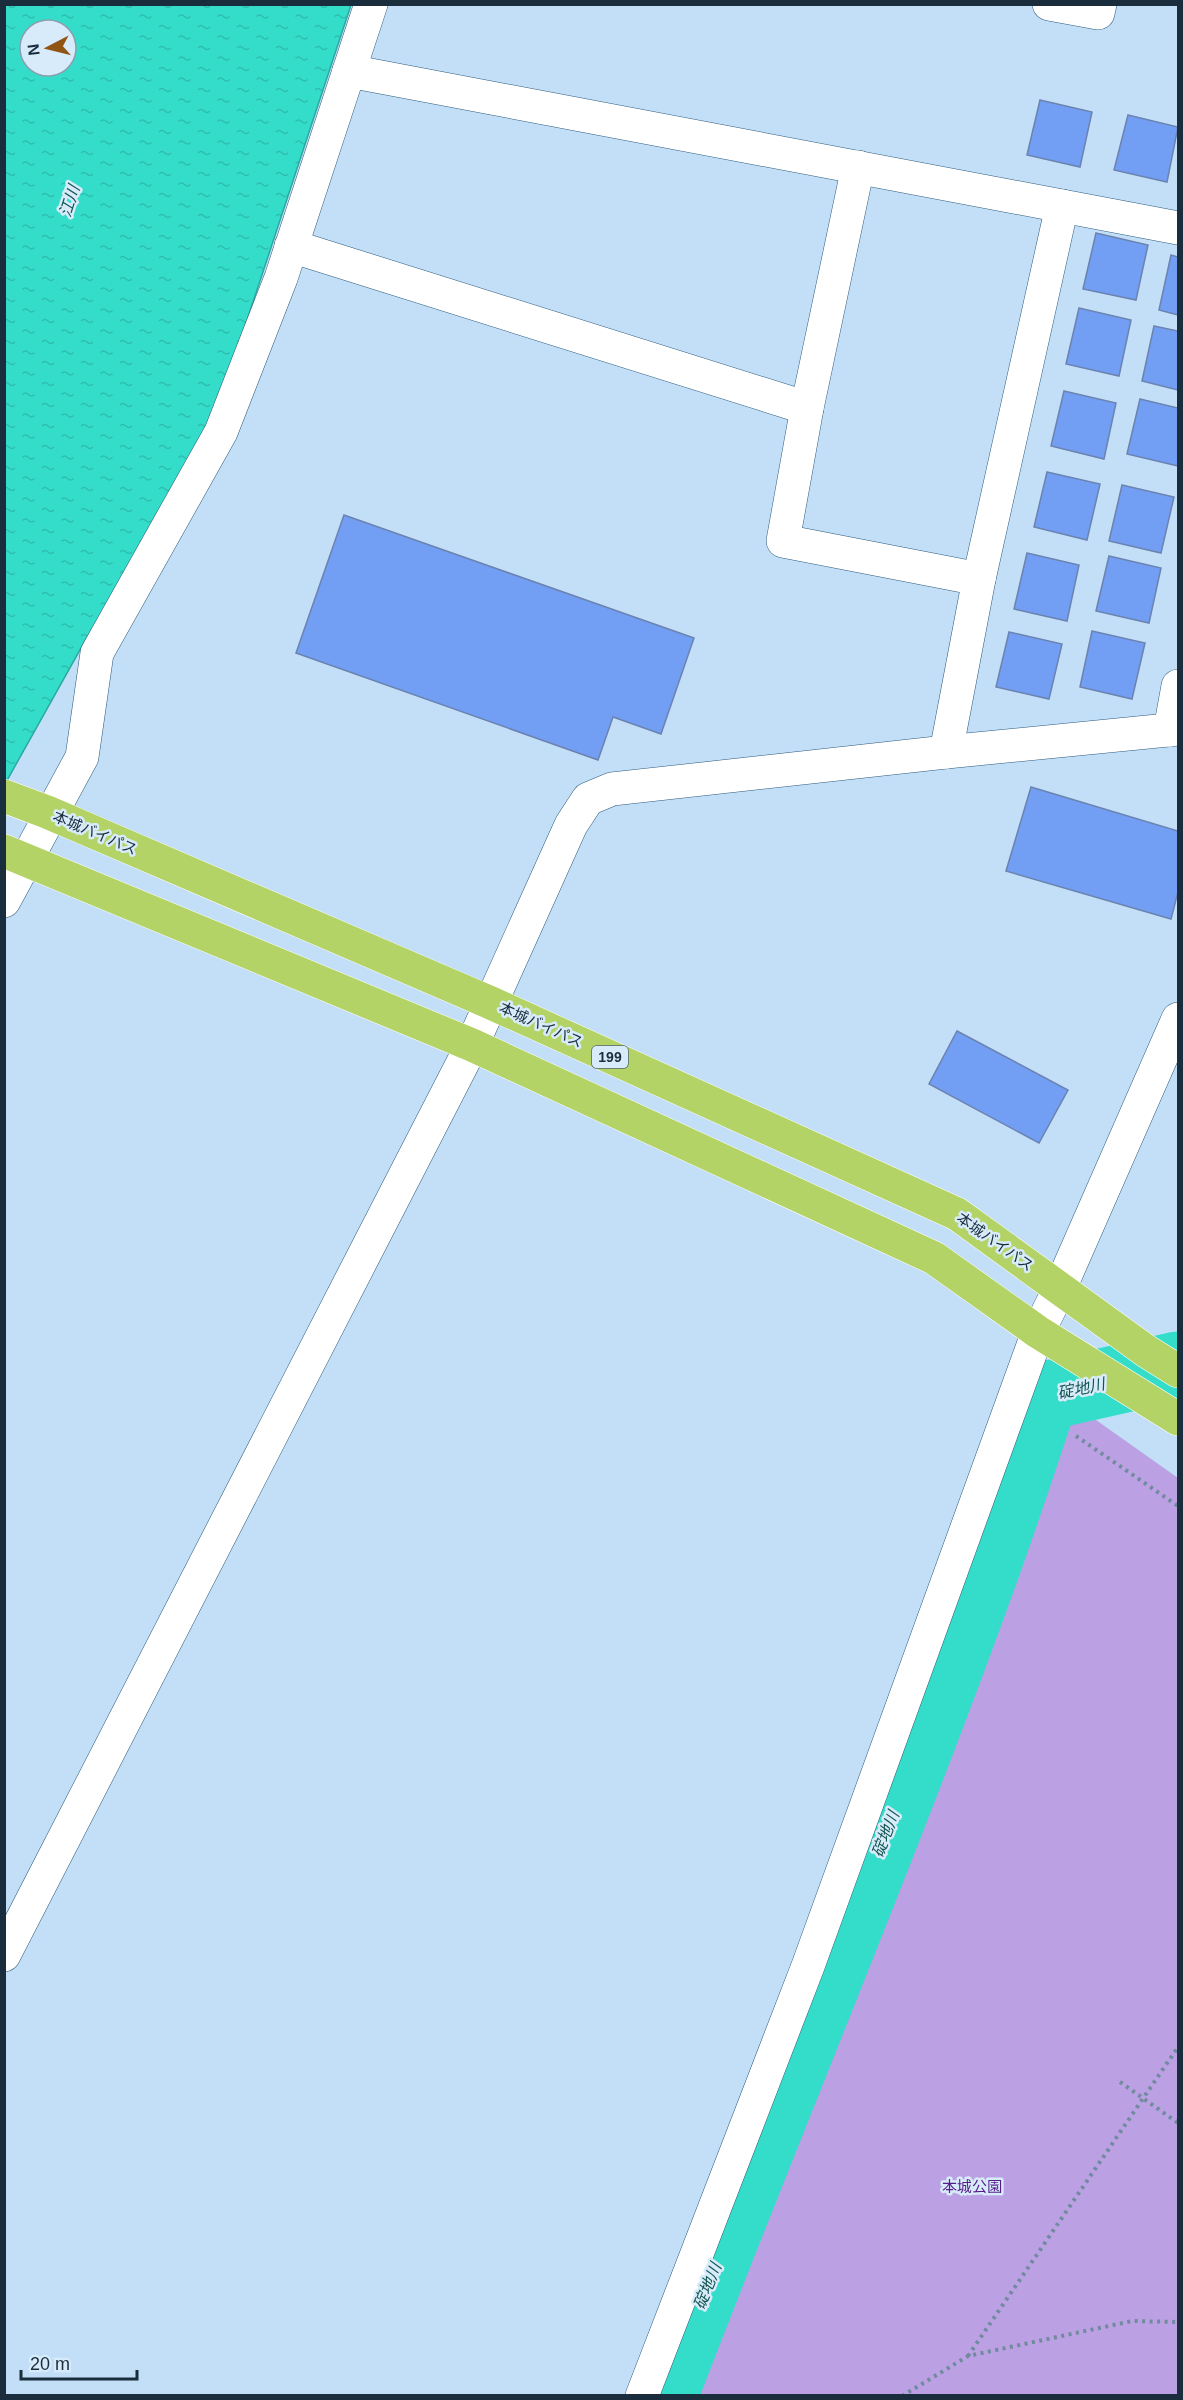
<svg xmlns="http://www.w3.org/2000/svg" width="1183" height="2400" viewBox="0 0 1183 2400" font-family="Helvetica,'Noto Sans JP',sans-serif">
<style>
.park{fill:#bba1e3}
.water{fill:url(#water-ripples);stroke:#2ba89f;stroke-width:1.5;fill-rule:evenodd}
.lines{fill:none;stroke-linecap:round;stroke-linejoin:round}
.river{stroke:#33ddc9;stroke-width:69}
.building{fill:#729ef3;stroke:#6b83b0;stroke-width:1.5}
.street-casing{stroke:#2e5b7d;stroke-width:34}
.secondary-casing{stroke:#2e5b7d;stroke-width:34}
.highway-casing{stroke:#fff;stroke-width:34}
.path{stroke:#718a9e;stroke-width:4;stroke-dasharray:3 4.5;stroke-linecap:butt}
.street{stroke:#fff;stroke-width:33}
.secondary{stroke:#fff;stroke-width:33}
.highway{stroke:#b4d367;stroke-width:33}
.labels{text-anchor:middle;stroke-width:5;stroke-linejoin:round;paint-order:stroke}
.shield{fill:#d8ebfb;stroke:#526675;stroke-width:1.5}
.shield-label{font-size:14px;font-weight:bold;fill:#192d3c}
.street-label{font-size:15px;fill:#192d3c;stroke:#d8ebfb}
.park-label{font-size:15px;fill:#551d88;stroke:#d8ebfb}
.water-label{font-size:16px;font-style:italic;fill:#13564e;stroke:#d8ebfb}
</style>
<defs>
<pattern id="water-ripples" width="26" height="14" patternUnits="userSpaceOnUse" patternTransform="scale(1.5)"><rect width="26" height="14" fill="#33ddc9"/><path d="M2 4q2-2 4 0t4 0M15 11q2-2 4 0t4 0" fill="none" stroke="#2dbeae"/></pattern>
</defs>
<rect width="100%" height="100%" fill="#c2dff7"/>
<!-- park -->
<path class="park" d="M1072 1403 1178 1478V2395H670L1047 1416Z"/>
<!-- water -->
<path class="water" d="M5 5H351L224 390 193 462 85 641 5 784ZM30 30H66V66H30Z"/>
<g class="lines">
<!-- river -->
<path class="river" d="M663 2396C769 2119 885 1847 985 1569 1006 1511 1025 1453 1044 1396L1178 1366"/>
</g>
<!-- building -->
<g class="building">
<path d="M1040 100 1092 112 1080 167 1027 155Z"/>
<path d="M1128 115 1178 127 1167 182 1114 170Z"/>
<path d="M1096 233 1148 245 1136 300 1083 289Z"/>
<path d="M1171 255 1178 257V315L1159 310Z"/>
<path d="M1079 308 1131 320 1119 376 1066 364Z"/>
<path d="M1154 326 1178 331V390L1142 381Z"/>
<path d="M1064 391 1116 403 1104 459 1051 446Z"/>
<path d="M1140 399 1178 408V466L1127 454Z"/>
<path d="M1047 472 1100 484 1087 540 1034 527Z"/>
<path d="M1122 485 1174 497 1161 553 1109 541Z"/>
<path d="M344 515 694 638 661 734 613 717 598 760 296 653Z"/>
<path d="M1027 553 1079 565 1067 621 1014 609Z"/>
<path d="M1109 556 1161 568 1149 623 1096 611Z"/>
<path d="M1092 631 1145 643 1132 699 1080 687Z"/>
<path d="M1009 632 1062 644 1049 699 996 687Z"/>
<path d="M1031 787 1178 831V892L1171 919 1006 871Z"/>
<path d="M957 1031 1068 1090 1039 1143 929 1084Z"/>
</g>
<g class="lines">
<defs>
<g id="street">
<path d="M1049 4 1098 13 1100 4"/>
<path d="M349 71 1178 228"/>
<path d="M858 167 807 408 783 541 979 579"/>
<path d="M291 246 807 408"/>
<path d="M1170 730 1178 686"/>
<path d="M946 752 979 579 1062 206"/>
<path d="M4 901 82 757 97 653 221 432 281 278 371 4"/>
<path d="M642 2396 808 1966 1038 1332 1060 1288 1178 1019"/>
</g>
<path id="secondary" d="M4 1955 472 1045 571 825 588 799 612 789 946 752 1178 729"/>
<g id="highway">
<path d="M4 796 47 812 491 1003 957 1214 1146 1351 1178 1371"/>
<path d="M4 851 472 1045 934 1258 1038 1332 1178 1419"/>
</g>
</defs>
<!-- street casing -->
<use href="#street" class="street-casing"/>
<!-- secondary casing -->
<use href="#secondary" class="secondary-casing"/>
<!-- highway casing -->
<use href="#highway" class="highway-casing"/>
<!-- path -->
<g class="path">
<path d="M1076 1436 1178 1506"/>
<path d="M1120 2082 1178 2123"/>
<path d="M968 2356 1178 2047"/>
<path d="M902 2396 968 2356 1132 2321 1178 2322"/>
</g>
<!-- street -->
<use href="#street" class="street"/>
<!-- secondary -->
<use href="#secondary" class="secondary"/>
<!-- highway -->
<use href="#highway" class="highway"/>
</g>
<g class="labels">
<!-- shield labels -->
<rect class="shield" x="592" y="1046" width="36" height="22" rx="4.5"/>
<g class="shield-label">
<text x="610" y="1062">199</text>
</g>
<!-- street labels -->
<g class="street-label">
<text transform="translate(95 833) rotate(23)" y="5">本城バイパス</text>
<text transform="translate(541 1025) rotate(24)" y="5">本城バイパス</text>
<text transform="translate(995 1242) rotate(35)" y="5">本城バイパス</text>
</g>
<!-- park labels -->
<g class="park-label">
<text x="972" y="2192">本城公園</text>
</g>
<!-- water labels -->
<g class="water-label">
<text transform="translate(69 201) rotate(-72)" y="6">江川</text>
<text transform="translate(1081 1388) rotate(-12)" y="6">碇地川</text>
<text transform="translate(885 1834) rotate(-69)" y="6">碇地川</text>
<text transform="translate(707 2286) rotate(-68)" y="6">碇地川</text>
</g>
</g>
<!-- border -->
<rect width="1183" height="2400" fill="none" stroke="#192d3c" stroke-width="12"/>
<!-- north arrow -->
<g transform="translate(48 48) rotate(263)"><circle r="28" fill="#d8ebfb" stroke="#8c9faf" stroke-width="1.5"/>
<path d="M0-4.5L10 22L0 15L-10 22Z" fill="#905513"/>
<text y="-9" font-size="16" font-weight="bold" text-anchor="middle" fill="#192d3c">N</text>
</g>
<!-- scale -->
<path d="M21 2370v9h116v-9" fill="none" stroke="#192d3c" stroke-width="3"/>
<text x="30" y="2370" font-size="18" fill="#192d3c" stroke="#d8ebfb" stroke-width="4.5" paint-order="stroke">20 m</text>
</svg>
